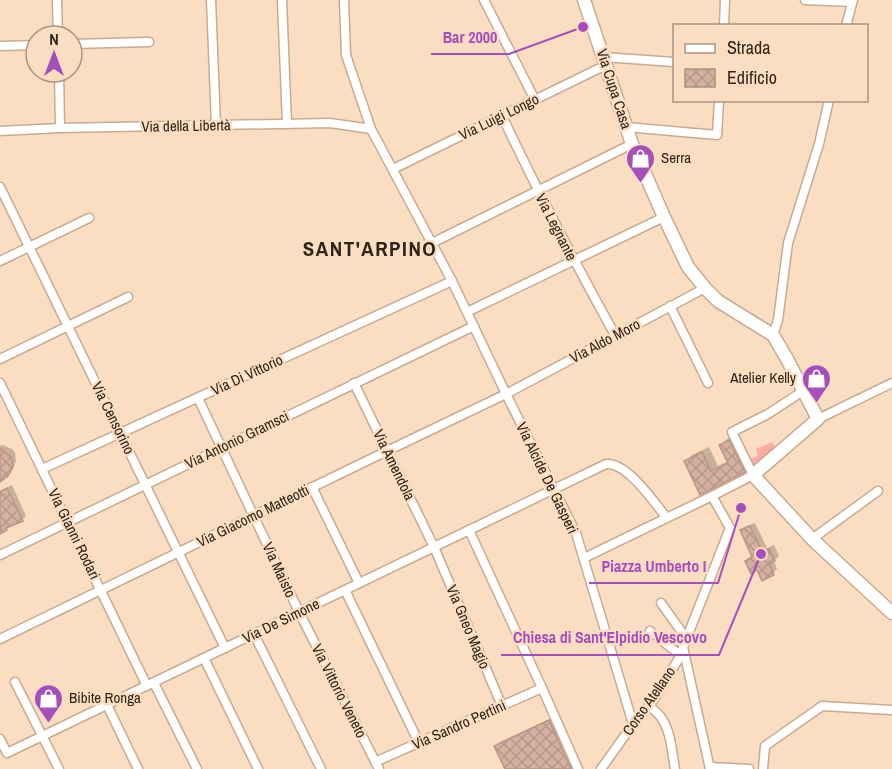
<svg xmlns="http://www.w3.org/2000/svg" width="892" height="769" viewBox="0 0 892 769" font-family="'Archivo Narrow',sans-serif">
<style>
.park{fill:url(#park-crowns)}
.shadow{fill:#0003}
.building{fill:url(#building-cross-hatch);stroke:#ba9687;stroke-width:1.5}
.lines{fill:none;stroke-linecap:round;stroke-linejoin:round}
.street-casing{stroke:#c6ab91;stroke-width:11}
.secondary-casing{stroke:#c6ab91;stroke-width:15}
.street{stroke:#fff;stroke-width:8}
.secondary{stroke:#fff;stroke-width:12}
.labels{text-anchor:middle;stroke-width:5;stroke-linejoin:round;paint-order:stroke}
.street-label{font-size:15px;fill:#2e241a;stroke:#fbdec2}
.poi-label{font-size:15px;fill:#2e241a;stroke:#fbdec2;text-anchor:start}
.district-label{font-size:21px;font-weight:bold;letter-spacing:1.5px;fill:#2e241a;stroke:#fbdec2}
.leader{fill:none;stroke:#a54fbd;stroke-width:2}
.callout-dot{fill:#a54fbd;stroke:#fbdec2;stroke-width:2}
.callout-label{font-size:16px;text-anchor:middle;font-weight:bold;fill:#a54fbd;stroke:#fbdec2;stroke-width:5;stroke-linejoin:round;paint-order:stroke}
</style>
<defs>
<pattern id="park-crowns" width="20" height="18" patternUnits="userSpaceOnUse" patternTransform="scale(1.5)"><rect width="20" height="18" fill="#feaba6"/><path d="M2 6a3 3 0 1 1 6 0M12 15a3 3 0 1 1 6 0" fill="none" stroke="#da938e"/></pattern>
<pattern id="building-cross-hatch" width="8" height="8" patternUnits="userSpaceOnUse" patternTransform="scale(1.5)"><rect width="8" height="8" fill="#d5b0a1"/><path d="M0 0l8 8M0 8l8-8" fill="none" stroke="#b7978a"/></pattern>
</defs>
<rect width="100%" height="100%" fill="#fbdec2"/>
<!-- park -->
<path class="park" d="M772 442 779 452 755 472 749 460 758 456 756 449Z"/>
<!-- shadow -->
<g class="shadow">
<path d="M735 435 750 465 744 471 701 493 686 461 692 455 709 447 718 466 728 461 721 445 727 439Z"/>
<path d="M3 445 12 449 15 452 16 461 12 470 0 479V446Z"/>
<path d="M12 485 26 516 22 520 10 525 0 532V491Z"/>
<path d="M755 523 767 548 774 545 779 556 774 561 777 569 773 573 758 568 747 561 753 556 742 531 746 526Z"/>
<path d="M554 717 578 769H507L496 746 500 742Z"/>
</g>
<!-- building -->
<g class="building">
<path d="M729 440 745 472 700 495 684 461 702 452 711 471 728 463 719 445Z"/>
<path d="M0 448 11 457 13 467 8 476 0 482Z"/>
<path d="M7 488 23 521 6 528 7 530 0 534V492Z"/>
<path d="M750 526 762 551 769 549 775 561 769 564 774 575 762 581 757 570 751 574 745 561 752 557 740 530Z"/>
<path d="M549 720 571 769H505L494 746Z"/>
</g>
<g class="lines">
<defs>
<g id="street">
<path d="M57 0 58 36"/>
<path d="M211 0 216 125"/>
<path d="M282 0 287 124"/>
<path d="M344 0 346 55 371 129 452 281 506 394 576 533 633 724"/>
<path d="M484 0 535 100"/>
<path d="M805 0 852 2"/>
<path d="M724 26 725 0"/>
<path d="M846 26 853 0"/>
<path d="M72 44 149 42"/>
<path d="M0 46 36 45"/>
<path d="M603 57 674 62"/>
<path d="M59 72 60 128"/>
<path d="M502 116C537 190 575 263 615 335"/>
<path d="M626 127 717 135 719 100"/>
<path d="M0 131 60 128 330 123 371 129"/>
<path d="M393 169 606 65"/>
<path d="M0 187 225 648"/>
<path d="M432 243 632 144"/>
<path d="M0 261 89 218"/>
<path d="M670 306 708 383"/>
<path d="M467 312 664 217"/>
<path d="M773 335 778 320 788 243 819 144 829 100"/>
<path d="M0 359 128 297"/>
<path d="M0 383 147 686"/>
<path d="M354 383 434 547 502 706"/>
<path d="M198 398 299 612 379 769"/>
<path d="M818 419 892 383"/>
<path d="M42 469 452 281"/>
<path d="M312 487 359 583"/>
<path d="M469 530 542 688 578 769"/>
<path d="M812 539 878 491"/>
<path d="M0 555 474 326"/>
<path d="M584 558 712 496 753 475 732 432 768 414 803 391"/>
<path d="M345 590 419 743"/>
<path d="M661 603 686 638"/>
<path d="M650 631 680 655"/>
<path d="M254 634 321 769"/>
<path d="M0 639 387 451 506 394 705 288"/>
<path d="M683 647 710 769"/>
<path d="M204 658 258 769"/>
<path d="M15 682 59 769"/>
<path d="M154 683 197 769"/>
<path d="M107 705 138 769"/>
<path d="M649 706C652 709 657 712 660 716 671 730 672 752 675 769"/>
<path d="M0 739 7 753 606 464C627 462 654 502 666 517"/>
<path d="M375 762 542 688"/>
<path d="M710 767 749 769"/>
<path d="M601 769 633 724 653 701 678 660 730 528 712 496"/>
<path d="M763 769 765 746 822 706 892 710"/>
</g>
<path id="secondary" d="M584 0 632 144 664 217 688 267 705 288 718 301 773 335 787 359 818 419 753 475 812 539 892 613"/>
</defs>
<!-- street casing -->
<use href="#street" class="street-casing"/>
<!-- secondary casing -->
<use href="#secondary" class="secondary-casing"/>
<!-- street -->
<use href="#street" class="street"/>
<!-- secondary -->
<use href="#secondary" class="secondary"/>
</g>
<!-- icons -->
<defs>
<symbol id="shop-pin" viewBox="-11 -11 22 30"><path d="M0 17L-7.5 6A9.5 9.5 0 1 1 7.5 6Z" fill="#a54fbd" stroke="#fbdec2"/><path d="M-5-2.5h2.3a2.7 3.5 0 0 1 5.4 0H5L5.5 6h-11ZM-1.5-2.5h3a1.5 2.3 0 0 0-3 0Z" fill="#fff"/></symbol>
</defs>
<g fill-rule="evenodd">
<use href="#shop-pin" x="624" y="142" width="33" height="45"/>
<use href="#shop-pin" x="800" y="362" width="33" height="45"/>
<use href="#shop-pin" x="32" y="682" width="33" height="45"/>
</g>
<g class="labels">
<!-- street labels -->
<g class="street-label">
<text transform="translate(614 89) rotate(72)" y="5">Via Cupa Casa</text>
<text transform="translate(499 117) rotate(-26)" y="5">Via Luigi Longo</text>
<text transform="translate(186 126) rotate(-1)" y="5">Via della Libertà</text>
<text transform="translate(556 227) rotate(63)" y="5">Via Legnante</text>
<text transform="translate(605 341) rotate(-28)" y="5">Via Aldo Moro</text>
<text transform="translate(247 375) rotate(-25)" y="5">Via Di Vittorio</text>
<text transform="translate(113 418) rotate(64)" y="5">Via Censorino</text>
<text transform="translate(237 440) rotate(-26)" y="5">Via Antonio Gramsci</text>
<text transform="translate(394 465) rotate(64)" y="5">Via Amendola</text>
<text transform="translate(547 478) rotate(64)" y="5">Via Alcide De Gasperi</text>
<text transform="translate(253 516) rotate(-26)" y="5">Via Giacomo Matteotti</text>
<text transform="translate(74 534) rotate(64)" y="5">Via Gianni Rodari</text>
<text transform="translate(279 570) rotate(65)" y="5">Via Maisto</text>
<text transform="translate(281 621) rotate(-26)" y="5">Via De Simone</text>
<text transform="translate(468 627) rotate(67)" y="5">Via Gneo Magio</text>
<text transform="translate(339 691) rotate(63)" y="5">Via Vittorio Veneto</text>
<text transform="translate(649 701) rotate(-55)" y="5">Corso Atellano</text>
<text transform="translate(459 725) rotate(-24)" y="5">Via Sandro Pertini</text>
</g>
<!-- poi labels -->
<g class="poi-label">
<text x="661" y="163">Serra</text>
<text x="796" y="383" text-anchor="end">Atelier Kelly</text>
<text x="69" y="703">Bibite Ronga</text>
</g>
<!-- district labels -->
<g class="district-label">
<text x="370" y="256">SANT'ARPINO</text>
</g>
</g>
<!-- callouts -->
<path class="leader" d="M583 27L509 54H431M741 508L718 583H589M761 554L719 655H501"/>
<g class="callout-dot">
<circle cx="583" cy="27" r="6"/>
<circle cx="741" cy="508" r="6"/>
<circle cx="761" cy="554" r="6"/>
</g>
<g class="callout-label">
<text x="470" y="43">Bar 2000</text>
<text x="654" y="572">Piazza Umberto I</text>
<text x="610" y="643">Chiesa di Sant'Elpidio Vescovo</text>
</g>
<!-- legend -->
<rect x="673" y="24" width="195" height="78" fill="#fbdec2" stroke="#a9947f" stroke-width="1.5"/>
<rect x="685" y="44" width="30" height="9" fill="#ffffff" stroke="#a9947f" stroke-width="1.5"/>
<text x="727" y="54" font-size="18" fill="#2e241a">Strada</text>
<rect x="685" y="69" width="30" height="18" fill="url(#building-cross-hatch)" stroke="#a9947f" stroke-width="1.5"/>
<text x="727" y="84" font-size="18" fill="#2e241a">Edificio</text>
<!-- north arrow -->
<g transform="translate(54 54)"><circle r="28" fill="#fbdec2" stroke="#a9947f" stroke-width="1.5"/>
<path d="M0-4.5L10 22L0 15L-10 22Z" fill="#a54fbd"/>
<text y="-9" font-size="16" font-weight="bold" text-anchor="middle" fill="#2e241a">N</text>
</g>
</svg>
